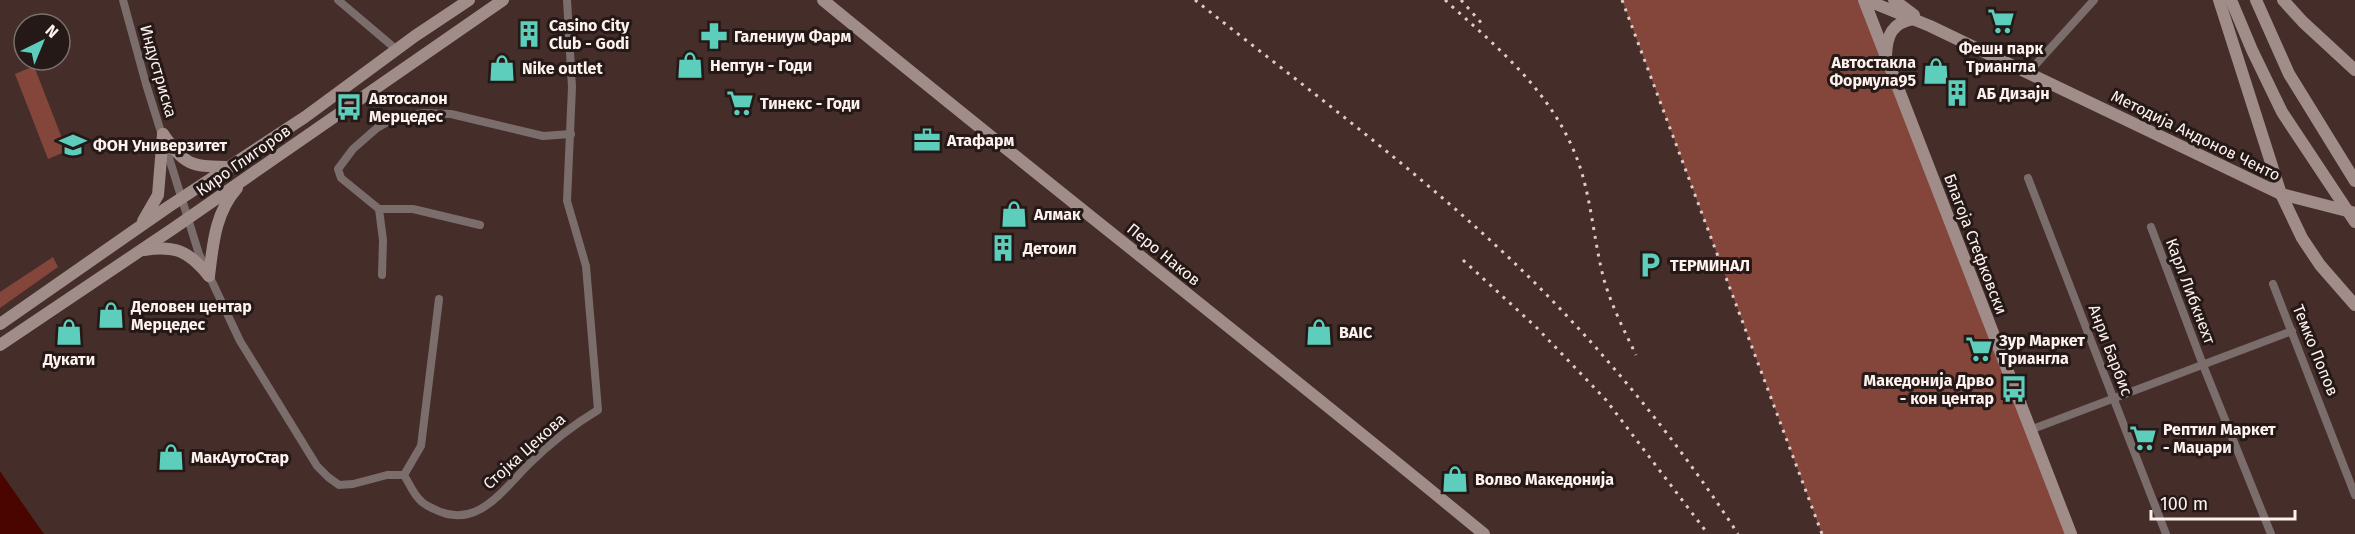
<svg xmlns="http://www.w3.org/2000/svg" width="2355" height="534" viewBox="0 0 2355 534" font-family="'Fira Sans',sans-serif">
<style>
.green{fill:#84453a}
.water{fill:#4a0501}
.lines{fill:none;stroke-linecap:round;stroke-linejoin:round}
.street{stroke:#7a6d6b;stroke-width:8}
.secondary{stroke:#a08d89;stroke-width:12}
.rail{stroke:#dbccc9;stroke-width:3;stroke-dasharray:3 6;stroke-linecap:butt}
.labels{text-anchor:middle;stroke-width:6;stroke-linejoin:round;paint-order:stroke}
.poi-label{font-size:16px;font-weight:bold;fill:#fef1ee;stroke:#241917;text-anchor:start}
.street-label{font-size:16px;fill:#fef1ee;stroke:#241917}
</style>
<rect width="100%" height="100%" fill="#452d29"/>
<!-- green -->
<g class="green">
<path d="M1622 0H1859L2070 534H1822Z"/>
<path d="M34 66 67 151 48 159 15 74Z"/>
<path d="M53 257 58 267 0 308V292Z"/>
</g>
<!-- water -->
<path class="water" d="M0 471 4 477 44 534H0Z"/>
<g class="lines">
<!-- street -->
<g class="street">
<path d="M123 0 146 84 199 254 240 341 317 466 328 477 339 485 353 484 387 475H404C409 483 414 496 422 502 425 505 430 507 434 509 476 531 502 491 529 464 550 443 573 425 598 410L586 266 567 201 572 87 567 0"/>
<path d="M338 0 397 50"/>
<path d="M2028 73 2094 0"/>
<path d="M2028 178 2166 534"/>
<path d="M379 209 383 240 382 275"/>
<path d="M480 225 413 209H379L341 178 338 169 353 149 377 128 398 116 424 113 451 114 543 136 571 134"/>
<path d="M2151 227 2203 365 2271 534"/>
<path d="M2273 284 2355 495"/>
<path d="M2030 430 2292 331"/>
<path d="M404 475 421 446 439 299"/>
</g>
<!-- secondary -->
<g class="secondary">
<path d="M823 0C1042 180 1266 354 1484 534"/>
<path d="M1864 0 2071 534"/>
<path d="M1866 0 1930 26 2281 194 2355 213"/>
<path d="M1894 0 1914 15"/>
<path d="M2219 0 2281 194 2302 238 2320 265 2355 305"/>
<path d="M2231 0 2252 50 2282 112 2355 222"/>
<path d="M2256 0 2289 74 2355 181"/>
<path d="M2283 0 2303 22 2355 70"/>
<path d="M1886 55C1887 35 1892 23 1913 19"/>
<path d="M163 134C186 167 191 166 230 167"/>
<path d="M143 221 158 195 163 134"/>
<path d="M144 250C175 245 189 251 209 276"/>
<path d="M209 276C213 244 215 213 237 188"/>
<path d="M0 324 168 207 305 117 415 36 469 0"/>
<path d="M0 345 174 228 503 0"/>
</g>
<!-- rail -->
<g class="rail">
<path d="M1195 0C1308 90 1431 180 1533 281 1610 358 1679 443 1738 534"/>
<path d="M1445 0C1496 46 1550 90 1576 156 1591 194 1593 236 1603 276 1610 303 1624 330 1636 355"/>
<path d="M1461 0 1485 27"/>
<path d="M1622 0 1822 534"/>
<path d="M1463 260 1537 328 1606 400 1708 534"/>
</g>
</g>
<!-- icons -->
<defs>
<symbol id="supermarket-bare" viewBox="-9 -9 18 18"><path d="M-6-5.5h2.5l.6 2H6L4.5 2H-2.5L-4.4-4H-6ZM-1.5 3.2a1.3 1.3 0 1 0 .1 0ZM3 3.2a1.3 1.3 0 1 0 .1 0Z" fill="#5ccebb" stroke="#241917" stroke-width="2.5" paint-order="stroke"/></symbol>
<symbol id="building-bare" viewBox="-9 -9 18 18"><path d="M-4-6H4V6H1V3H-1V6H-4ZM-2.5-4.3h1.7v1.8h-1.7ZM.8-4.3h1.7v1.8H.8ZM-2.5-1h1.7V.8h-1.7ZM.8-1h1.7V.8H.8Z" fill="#5ccebb" stroke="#241917" stroke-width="2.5" paint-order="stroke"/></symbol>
<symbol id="pharmacy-bare" viewBox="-9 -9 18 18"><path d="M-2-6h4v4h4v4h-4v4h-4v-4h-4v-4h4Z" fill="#5ccebb" stroke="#241917" stroke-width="2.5" paint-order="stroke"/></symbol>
<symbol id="shop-bare" viewBox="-9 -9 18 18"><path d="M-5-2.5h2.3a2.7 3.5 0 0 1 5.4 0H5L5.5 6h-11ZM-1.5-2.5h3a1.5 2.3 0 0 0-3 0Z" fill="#5ccebb" stroke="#241917" stroke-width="2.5" paint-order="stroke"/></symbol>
<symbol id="bus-bare" viewBox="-9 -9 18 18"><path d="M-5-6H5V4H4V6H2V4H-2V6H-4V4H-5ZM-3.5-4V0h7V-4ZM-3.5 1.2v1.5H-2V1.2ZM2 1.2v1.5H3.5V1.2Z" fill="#5ccebb" stroke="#241917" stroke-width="2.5" paint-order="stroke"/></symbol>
<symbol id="office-bare" viewBox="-9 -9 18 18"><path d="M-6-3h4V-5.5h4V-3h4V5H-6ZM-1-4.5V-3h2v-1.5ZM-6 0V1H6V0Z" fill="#5ccebb" stroke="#241917" stroke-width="2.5" paint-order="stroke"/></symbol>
<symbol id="university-bare" viewBox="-9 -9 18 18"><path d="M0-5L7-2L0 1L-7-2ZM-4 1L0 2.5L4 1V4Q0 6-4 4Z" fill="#5ccebb" stroke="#241917" stroke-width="2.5" paint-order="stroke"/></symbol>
<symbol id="parking-bare" viewBox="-9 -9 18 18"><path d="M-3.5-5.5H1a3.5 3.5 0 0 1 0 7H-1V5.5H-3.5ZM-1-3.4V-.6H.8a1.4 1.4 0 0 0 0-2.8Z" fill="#5ccebb" stroke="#241917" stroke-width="2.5" paint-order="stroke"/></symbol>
</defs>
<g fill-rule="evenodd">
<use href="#supermarket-bare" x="1982" y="2" width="38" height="38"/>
<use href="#building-bare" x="510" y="15" width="38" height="38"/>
<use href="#pharmacy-bare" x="695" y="17" width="38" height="38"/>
<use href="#shop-bare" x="671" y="46" width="38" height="38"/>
<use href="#shop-bare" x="483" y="49" width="38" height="38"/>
<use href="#shop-bare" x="1917" y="52" width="38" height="38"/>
<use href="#building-bare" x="1938" y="74" width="38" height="38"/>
<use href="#supermarket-bare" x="721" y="84" width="38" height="38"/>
<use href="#bus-bare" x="330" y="88" width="38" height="38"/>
<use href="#office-bare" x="908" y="121" width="38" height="38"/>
<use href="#university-bare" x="54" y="126" width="38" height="38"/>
<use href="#shop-bare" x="995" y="195" width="38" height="38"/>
<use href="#building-bare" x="984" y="229" width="38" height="38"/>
<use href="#parking-bare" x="1631" y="246" width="38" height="38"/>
<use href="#shop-bare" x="92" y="296" width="38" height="38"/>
<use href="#shop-bare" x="50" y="313" width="38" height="38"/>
<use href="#shop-bare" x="1300" y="313" width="38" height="38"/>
<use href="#supermarket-bare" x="1960" y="330" width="38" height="38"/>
<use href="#bus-bare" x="1995" y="370" width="38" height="38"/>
<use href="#supermarket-bare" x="2124" y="419" width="38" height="38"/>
<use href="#shop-bare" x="152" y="438" width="38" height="38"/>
<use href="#shop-bare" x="1436" y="460" width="38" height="38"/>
</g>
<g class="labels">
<!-- poi labels -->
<g class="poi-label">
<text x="549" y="31">Casino City<tspan x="549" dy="18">Club - Godi</tspan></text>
<text x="734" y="42">Галениум Фарм</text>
<text x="2001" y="54" text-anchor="middle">Фешн парк<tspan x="2001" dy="18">Триангла</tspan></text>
<text x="1916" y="68" text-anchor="end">Автостакла<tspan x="1916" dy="18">Формула95</tspan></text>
<text x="710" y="71">Нептун - Годи</text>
<text x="522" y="74">Nike outlet</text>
<text x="1977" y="99">АБ Дизајн</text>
<text x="369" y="104">Автосалон<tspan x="369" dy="18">Мерцедес</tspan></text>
<text x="760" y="109">Тинекс - Годи</text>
<text x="947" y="146">Атафарм</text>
<text x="93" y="151">ФОН Универзитет</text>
<text x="1034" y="220">Алмак</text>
<text x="1023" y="254">Детоил</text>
<text x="1670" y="271">ТЕРМИНАЛ</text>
<text x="131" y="312">Деловен центар<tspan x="131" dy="18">Мерцедес</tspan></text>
<text x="1339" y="338">BAIC</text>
<text x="1999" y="346">Зур Маркет<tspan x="1999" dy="18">Триангла</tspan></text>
<text x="69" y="365" text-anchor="middle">Дукати</text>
<text x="1994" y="386" text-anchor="end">Македонија Дрво<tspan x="1994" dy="18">- кон центар</tspan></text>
<text x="2163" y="435">Рептил Маркет<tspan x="2163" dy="18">- Маџари</tspan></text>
<text x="191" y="463">МакАутоСтар</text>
<text x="1475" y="485">Волво Македонија</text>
</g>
<!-- street labels -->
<g class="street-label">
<text transform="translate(159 71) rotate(74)" y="6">Индустриска</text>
<text transform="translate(2196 135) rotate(26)" y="6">Методија Андонов Ченто</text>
<text transform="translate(243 160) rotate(-35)" y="6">Киро Глигоров</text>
<text transform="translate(1976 244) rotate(69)" y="6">Благоја Стефковски</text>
<text transform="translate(1164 254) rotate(39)" y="6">Перо Наков</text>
<text transform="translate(2191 291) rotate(69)" y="6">Карл Либкнехт</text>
<text transform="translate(2111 350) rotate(69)" y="6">Анри Барбис</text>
<text transform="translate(2316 350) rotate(68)" y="6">Темко Попов</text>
<text transform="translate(524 451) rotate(-42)" y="6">Стојка Цекова</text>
</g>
</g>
<!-- north arrow -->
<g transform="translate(42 42) rotate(43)"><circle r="28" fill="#241917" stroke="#7b6f6d" stroke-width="1.5"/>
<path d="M0-4.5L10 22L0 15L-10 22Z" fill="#5ccebb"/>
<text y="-9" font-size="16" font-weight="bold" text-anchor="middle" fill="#fef1ee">N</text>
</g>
<!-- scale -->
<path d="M2151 510v9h144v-9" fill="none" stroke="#fef1ee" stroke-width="3"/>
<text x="2160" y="510" font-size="18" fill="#fef1ee" stroke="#241917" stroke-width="4.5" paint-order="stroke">100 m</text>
</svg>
